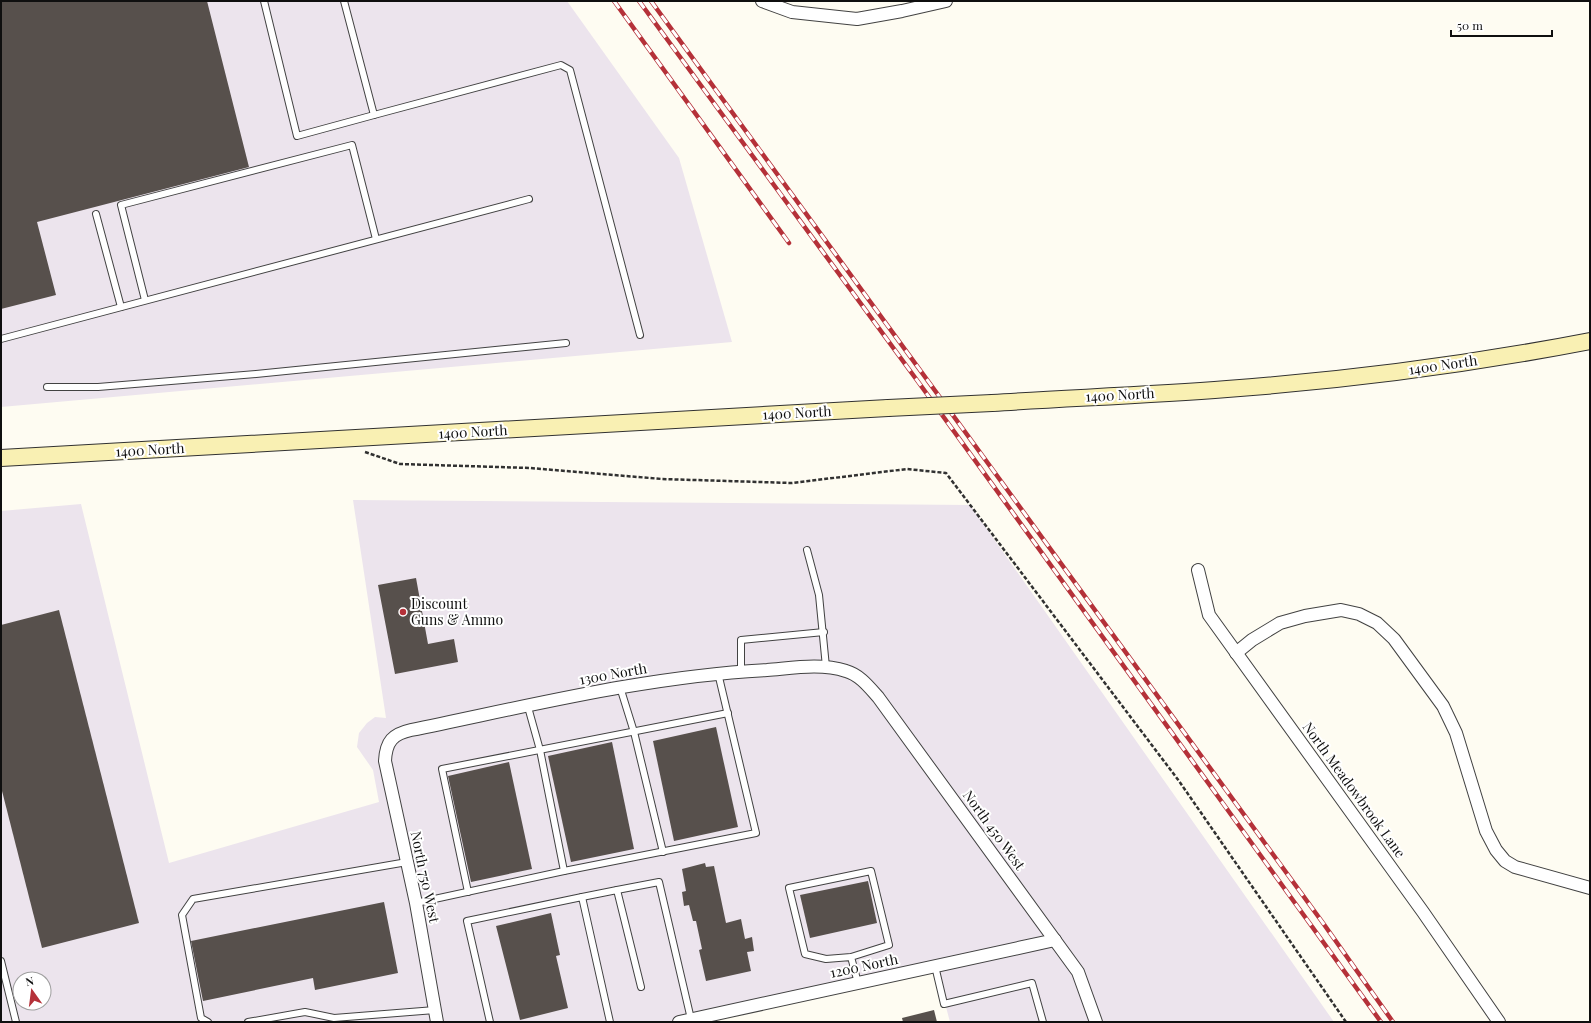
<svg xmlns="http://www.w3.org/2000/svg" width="1591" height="1023" viewBox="0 0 1591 1023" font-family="'Playfair Display',serif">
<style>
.industrial{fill:#ece4ed;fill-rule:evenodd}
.building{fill:#57504c}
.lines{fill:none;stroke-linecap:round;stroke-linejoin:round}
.lane-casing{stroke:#424242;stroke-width:8}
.street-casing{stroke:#424242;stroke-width:14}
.secondary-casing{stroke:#313131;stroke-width:18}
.path{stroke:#313131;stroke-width:2.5;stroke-dasharray:4 2;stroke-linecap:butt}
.lane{stroke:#fff;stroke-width:6}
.street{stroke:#fff;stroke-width:12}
.secondary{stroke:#f9f0b3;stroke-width:16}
.rail-casing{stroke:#b53139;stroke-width:4.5}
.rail{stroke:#fff;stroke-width:3;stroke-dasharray:9;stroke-linecap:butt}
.secondary-bridge-casing{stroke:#313131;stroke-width:18;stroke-linecap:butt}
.secondary-bridge{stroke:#f9f0b3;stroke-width:16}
.poi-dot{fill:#b53139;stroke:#fff;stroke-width:1.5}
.labels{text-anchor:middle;stroke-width:4;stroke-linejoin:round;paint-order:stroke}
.street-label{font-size:14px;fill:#0f0f0f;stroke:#fff}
.poi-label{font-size:14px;fill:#0f0f0f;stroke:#fff;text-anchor:start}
</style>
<rect width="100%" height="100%" fill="#fefcf2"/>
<!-- industrial -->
<g class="industrial">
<path d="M1 1H567L679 158 732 342 1 407Z"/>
<path d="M353 500 970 505 1334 1022H950L935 966 679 1022H1V511L81 504 169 863 379 802 373 770 357 747 359 733 367 723 375 717 386 718ZM20 979H44V1003H20Z"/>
</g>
<!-- building -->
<g class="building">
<path d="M1 1H207L249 167 37 222 56 295 1 309Z"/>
<path d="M416 578 428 644 454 639 458 662 395 674 378 585Z"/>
<path d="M59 610 139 923 42 948 1 787V625Z"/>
<path d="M716 727 738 827 674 841 653 741Z"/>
<path d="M612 742 634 849 571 862 548 756Z"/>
<path d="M509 762 532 869 471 882 448 776Z"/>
<path d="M705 863 706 867 714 866 726 923 741 919 745 939 752 937 754 951 747 952 751 971 706 981 699 950 702 949 696 921H693L689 905 684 906 682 892 686 891 682 869Z"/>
<path d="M868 881 877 923 810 938 800 895Z"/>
<path d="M384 902 398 973 315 990 313 978 203 1001 191 941Z"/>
<path d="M551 913 560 955 556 956 568 1008 520 1020 496 926Z"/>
<path d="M934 1010 937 1022H903L902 1018Z"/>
</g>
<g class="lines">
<defs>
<g id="lane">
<path d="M264 1 297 136 374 115"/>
<path d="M344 1 374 115 561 65 570 70 640 335"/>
<path d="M96 214 121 307"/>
<path d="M145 300 121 205 352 145 376 239"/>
<path d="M1 339 529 199"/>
<path d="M47 387H98L256 374 566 343"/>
<path d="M807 550 819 595 826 667"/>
<path d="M741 671V640L824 632"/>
<path d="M620 687 634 732 663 852"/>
<path d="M528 707 540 750 564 871"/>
<path d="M617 890 659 882 691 1019"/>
<path d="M468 892 442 769 728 713"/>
<path d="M582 897 617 890 641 987"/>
<path d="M416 903 564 871 756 833 718 673"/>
<path d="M851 957 889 945 871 871 789 888 805 954 826 959 851 957 858 983"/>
<path d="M1 961 16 1022"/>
<path d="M935 966 944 1004 1032 983 1043 1022"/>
<path d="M208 1022 201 1018 182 915 193 899 407 862"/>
<path d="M248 1022 305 1012 334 1018 435 1010"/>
<path d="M490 1022 467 921 582 897 610 1022"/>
</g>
<g id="street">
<path d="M762 1 792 12 857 19 902 11 946 1"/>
<path d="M1198 570 1209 615 1423 912 1499 1022"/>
<path d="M1236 653 1252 640 1280 623 1305 616 1341 610 1359 614 1377 623 1394 639 1443 706 1456 733 1486 831 1496 850 1505 861 1515 867 1590 888"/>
<path d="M437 1022 416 903 385 761C386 741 393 734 411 730 529 706 647 676 767 670 793 668 821 663 846 671 860 675 869 687 878 697L1078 972 1096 1022"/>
<path d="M679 1022 1055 940"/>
</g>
<g id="secondary">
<path d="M992 403C1070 398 1149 395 1227 389 1349 380 1471 364 1590 341"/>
<path d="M1 458 888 408"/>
</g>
</defs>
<!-- lane casing -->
<use href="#lane" class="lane-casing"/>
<!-- street casing -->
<use href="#street" class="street-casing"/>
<!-- secondary casing -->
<use href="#secondary" class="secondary-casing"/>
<!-- path -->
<path class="path" d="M365 452 400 464 530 468 662 479 792 483 907 469 946 473 1179 781 1346 1022"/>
<!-- lane -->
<use href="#lane" class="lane"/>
<!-- street -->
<use href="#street" class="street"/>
<!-- secondary -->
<use href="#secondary" class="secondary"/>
<defs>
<g id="rail">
<path d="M614 1 789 243"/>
<path d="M639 1 919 383 1381 1022"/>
<path d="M651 1 1323 923 1393 1022"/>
</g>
</defs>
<!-- rail casing -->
<use href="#rail" class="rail-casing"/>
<!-- rail -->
<use href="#rail" class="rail"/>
<defs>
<path id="secondary-bridge" d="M888 408 992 403"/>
</defs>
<!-- secondary-bridge casing -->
<use href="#secondary-bridge" class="secondary-bridge-casing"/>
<!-- secondary-bridge -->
<use href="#secondary-bridge" class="secondary-bridge"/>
</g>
<!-- markers -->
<circle class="poi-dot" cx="403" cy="612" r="4"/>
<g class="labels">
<!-- street labels -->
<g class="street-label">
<text transform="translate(1443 365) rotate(-8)" y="5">1400 North</text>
<text transform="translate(1120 395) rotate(-3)" y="5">1400 North</text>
<text transform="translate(797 413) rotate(-3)" y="5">1400 North</text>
<text transform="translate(473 432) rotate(-3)" y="5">1400 North</text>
<text transform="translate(150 450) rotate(-3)" y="5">1400 North</text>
<text transform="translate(613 674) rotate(-10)" y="5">1300 North</text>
<text transform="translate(1354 790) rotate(54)" y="5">North Meadowbrook Lane</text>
<text transform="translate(994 830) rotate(54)" y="5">North 450 West</text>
<text transform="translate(425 877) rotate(78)" y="5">North 750 West</text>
<text transform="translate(864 966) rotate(-12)" y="5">1200 North</text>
</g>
<!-- poi labels -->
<g class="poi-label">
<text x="411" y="609">Discount<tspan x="411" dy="16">Guns &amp; Ammo</tspan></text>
</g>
</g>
<!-- border -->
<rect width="1591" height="1023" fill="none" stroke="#0f0f0f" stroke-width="4"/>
<!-- north arrow -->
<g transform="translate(32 991) rotate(346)"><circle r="19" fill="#ffffff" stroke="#9f9f9f"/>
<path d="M0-3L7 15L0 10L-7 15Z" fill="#b53139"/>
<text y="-6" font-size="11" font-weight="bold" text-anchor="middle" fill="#0f0f0f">N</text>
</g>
<!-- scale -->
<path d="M1451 30v6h101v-6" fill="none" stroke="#0f0f0f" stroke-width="2"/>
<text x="1457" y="30" font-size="12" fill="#0f0f0f" stroke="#ffffff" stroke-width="3" paint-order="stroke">50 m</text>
</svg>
